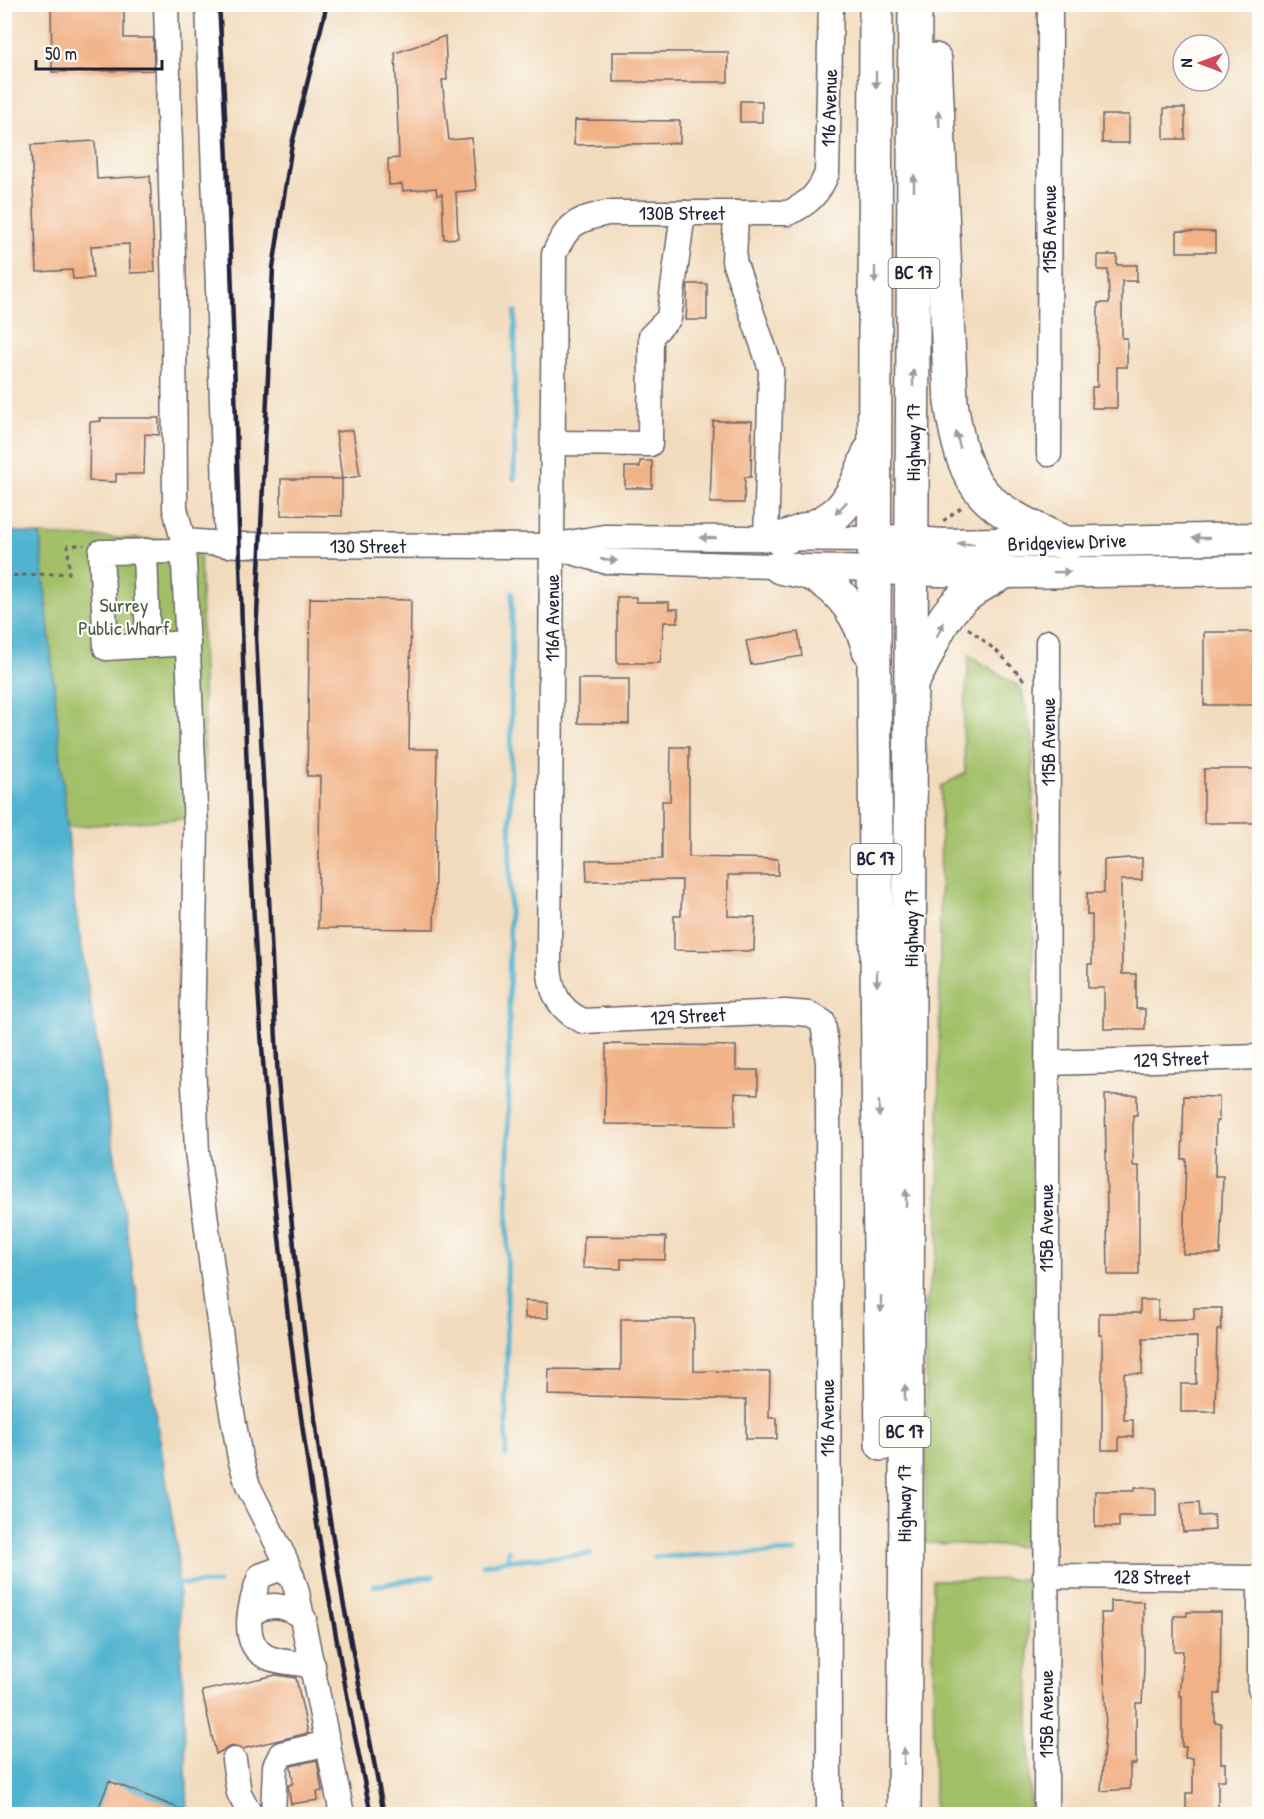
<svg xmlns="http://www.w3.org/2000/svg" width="1264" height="1819" viewBox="0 0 1264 1819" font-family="'Patrick Hand',sans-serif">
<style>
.green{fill:#a2bf67;stroke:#627051;stroke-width:1.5}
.water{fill:#50b2cf;stroke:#396a85;stroke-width:1.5}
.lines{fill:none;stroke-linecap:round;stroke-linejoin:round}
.stream{stroke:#50b2cf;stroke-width:5}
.building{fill:#f1b287}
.minor-casing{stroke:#6b6368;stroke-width:27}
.major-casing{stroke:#6b6368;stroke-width:33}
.highway-casing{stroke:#6b6368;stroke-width:36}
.path{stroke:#6b6368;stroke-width:3;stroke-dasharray:4.5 4.5;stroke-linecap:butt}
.minor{stroke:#fff;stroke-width:24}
.major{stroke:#fff;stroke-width:30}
.highway{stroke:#fff;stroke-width:33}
.rail{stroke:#22223b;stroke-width:4.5}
.oneway{fill:#9c9ca7}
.labels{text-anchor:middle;stroke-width:4.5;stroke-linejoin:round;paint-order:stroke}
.shield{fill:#fdfcf7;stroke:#646373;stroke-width:1.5}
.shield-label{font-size:18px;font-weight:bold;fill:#22223b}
.street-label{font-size:20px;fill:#22223b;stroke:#fdfcf7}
.park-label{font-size:20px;fill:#4f594a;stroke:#fdfcf7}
</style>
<rect width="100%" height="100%" fill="#fdfcf7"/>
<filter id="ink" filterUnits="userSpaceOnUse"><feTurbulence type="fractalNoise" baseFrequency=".0167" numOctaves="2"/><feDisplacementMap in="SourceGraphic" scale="12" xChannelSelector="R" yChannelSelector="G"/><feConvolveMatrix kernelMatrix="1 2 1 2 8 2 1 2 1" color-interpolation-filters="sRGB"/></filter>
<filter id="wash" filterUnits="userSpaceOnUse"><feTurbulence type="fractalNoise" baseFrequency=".008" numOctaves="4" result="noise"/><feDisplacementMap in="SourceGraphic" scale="24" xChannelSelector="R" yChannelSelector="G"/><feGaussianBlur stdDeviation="1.35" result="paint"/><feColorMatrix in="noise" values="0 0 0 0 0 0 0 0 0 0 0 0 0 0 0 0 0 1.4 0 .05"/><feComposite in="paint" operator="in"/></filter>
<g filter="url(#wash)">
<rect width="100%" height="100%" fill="#f2dbbd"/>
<!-- green -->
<g class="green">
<path d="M40 535 200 541 206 817 67 827Z"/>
<path d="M969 655 1021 688 1033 738 1034 1547 925 1543 926 1302 938 1245 941 786 965 773 963 727Z"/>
<path d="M1028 1579 1030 1814H934L933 1580Z"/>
</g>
<!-- water -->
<path class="water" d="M4 530 40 535 74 899 177 1547 188 1814H5Z"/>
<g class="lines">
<!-- stream -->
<g class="stream">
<path d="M514 479 515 312"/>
<path d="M506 1455 512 593"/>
<path d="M654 1557 794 1552"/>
<path d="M508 1560 591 1554"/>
<path d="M483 1565 508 1560V1550"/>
<path d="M178 1584 218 1583"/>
<path d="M374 1586 433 1576"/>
</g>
</g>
<g id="blocks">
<!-- building -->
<g class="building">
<path d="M51 4H124V38H153L154 70 52 72Z"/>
<path d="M445 36 447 80H442L449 140 472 138 476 190 456 192 458 238 444 239 442 194 437 195 436 188 403 191 402 184 389 185 388 159 399 158 395 53Z"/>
<rect x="613" y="52" width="115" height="30"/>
<rect x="740" y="101" width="22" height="21"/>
<rect x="1164" y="108" width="21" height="31"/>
<rect x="1102" y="115" width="27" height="28"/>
<path d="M575 120 680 121V143L574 145Z"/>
<path d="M95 141 97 179 150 176 155 272 130 273 129 244 91 246 93 278 73 279 72 270 37 272 31 145Z"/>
<path d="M1177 231 1215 232V252H1177Z"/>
<path d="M1098 255H1117V265H1137V281H1122V338H1127V367H1117V408H1092V387H1097L1098 303H1109L1108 270H1098Z"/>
<path d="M688 284H707V320H686Z"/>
<path d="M100 418H159V435L145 434 144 474H116V482L89 481 90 422 101 421Z"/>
<path d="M713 421H752L751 477H745L744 503H710Z"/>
<path d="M353 430 360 476 342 479 336 432Z"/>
<path d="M640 461H652V488H625V467H640Z"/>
<path d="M281 479H342V516L281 515Z"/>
<path d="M617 597H636V602H669V609H678V622H664L660 663H617Z"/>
<path d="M310 598 411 600 409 749H437L434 929 318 928 320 776H307Z"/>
<path d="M798 632 802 656 751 665 746 641Z"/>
<rect x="1204" y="632" width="56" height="73"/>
<path d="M578 679H629V724L578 723Z"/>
<path d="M671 747H689V857L778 859V875H728V916L755 917 754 951 674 950V916H681L682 880 587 881 586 860 662 859V801H670Z"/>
<rect x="1204" y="769" width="56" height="54"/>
<path d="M1129 858H1142V880H1121L1122 974H1136V1009H1145V1029H1104V988H1088V964H1092V915H1087V893H1104V860Z"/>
<path d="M606 1044 736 1046V1070H758V1094L735 1093V1126L605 1124Z"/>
<path d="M1105 1095H1137V1115H1133V1166H1139V1275H1108Z"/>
<path d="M1184 1096 1219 1097V1121H1216L1215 1176H1223L1220 1254H1183L1186 1159H1182Z"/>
<path d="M584 1236 666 1237 665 1260 621 1259V1269L583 1268Z"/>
<path d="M1140 1300H1158V1320L1194 1319V1308H1222L1221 1330H1217L1215 1412H1181V1384H1196L1197 1337 1143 1338 1142 1374 1124 1373V1420H1133V1437H1119V1450H1102V1335H1099V1313H1140Z"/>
<path d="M525 1301 548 1302V1318H525Z"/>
<path d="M621 1319H694V1371L770 1372 769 1418H777V1439H746V1400L548 1395 549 1369 621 1370Z"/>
<path d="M1134 1488H1156V1516H1119V1527H1095V1491H1134Z"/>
<path d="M1199 1502 1200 1516 1214 1515 1215 1530 1183 1532 1181 1503Z"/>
<path d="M1111 1601 1144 1602V1668L1142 1703H1136V1764H1130V1789L1101 1791 1106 1716 1101 1613H1111Z"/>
<path d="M1187 1612H1221L1220 1694H1215V1723H1221V1763H1225V1780H1218V1815L1186 1812V1793H1193V1758H1185L1186 1747H1182V1696H1179L1183 1651H1174V1616H1187Z"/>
<path d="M276 1675 296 1678 308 1733 242 1749 231 1746 216 1754 202 1691Z"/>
<path d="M317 1760 322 1791 317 1792 318 1800 291 1804 288 1786 293 1783 291 1766Z"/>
<path d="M109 1781 191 1813V1815H96Z"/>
</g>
</g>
</g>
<g filter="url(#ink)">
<use href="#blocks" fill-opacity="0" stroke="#6b6368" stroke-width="1.5"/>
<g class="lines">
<defs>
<g id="minor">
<path d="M166 4 174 292 175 508 183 541 196 828 192 1040 197 1151 227 1384 240 1458 248 1486 285 1559 296 1588 342 1814"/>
<path d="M208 4 227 545"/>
<path d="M736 213 734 261 771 369 766 539"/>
<path d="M553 443 650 444 651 336 669 318 683 213"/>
<path d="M1049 454 1050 4"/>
<path d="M183 541 239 545 552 546 604 537 874 539"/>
<path d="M557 548 604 561 874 569"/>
<path d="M145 551 148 645"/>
<path d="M184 551 101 552 106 648 188 643"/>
<path d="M1047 1063 1260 1057"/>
<path d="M292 1576 279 1569 260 1576C252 1598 237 1643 267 1657 280 1663 298 1663 313 1665"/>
<path d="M1045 1576 1260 1578"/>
<path d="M1260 1582V1688"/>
<path d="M250 1615C268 1601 287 1604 304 1619"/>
<path d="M234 1760 239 1793 250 1814"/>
<path d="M273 1814 275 1766 281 1754 328 1743"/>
<path d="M829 1814 828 1063 823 1022 809 1014 785 1012 583 1021C557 1009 550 990 549 962L554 254C568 224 575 220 607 213H788C808 204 819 194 827 173L831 4"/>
<path d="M1046 1814 1048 642"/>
</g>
<g id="major">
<path d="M874 539 943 544 1260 538"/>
<path d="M874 569 1003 573 1260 570"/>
</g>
<g id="highway">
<path d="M876 4 874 667 882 1444"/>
<path d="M935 60 951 402C965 496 985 506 1067 544"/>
<path d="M780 539C840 519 847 513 869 453"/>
<path d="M780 567C791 570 804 571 813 575 843 590 861 619 869 650"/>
<path d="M913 680C927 659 935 629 951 610 965 593 984 583 1003 573"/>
<path d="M904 1814 915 4"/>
</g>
</defs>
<!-- minor casing -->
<use href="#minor" class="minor-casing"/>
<!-- major casing -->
<use href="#major" class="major-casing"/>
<!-- highway casing -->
<use href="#highway" class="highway-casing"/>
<!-- path -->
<g class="path">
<path d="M943 521 962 507"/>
<path d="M4 576 69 573 68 545H84"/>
<path d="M968 628 1000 654 1024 680H1028"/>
</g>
<!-- minor -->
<use href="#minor" class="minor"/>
<!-- major -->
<use href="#major" class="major"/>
<!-- highway -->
<use href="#highway" class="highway"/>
<!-- rail -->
<g class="rail">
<path d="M219 4C242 385 236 766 270 1146 290 1370 324 1594 371 1814"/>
<path d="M327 4 292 144 273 268 256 636 278 1080 296 1267 319 1451 343 1601 384 1814"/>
</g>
</g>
<!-- one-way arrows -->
<defs><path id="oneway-solid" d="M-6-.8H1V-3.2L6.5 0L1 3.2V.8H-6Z" transform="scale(1.5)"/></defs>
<g class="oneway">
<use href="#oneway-solid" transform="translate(876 80) rotate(90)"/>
<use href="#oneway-solid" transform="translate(939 119) rotate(-93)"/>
<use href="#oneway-solid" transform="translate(914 183) rotate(-90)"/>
<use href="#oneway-solid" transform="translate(875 275) rotate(90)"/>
<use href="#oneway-solid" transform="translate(913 378) rotate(-90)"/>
<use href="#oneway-solid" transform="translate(958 440) rotate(-103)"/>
<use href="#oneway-solid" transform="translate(841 508) rotate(133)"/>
<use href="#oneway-solid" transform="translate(708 538) rotate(-179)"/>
<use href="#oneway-solid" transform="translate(1201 538) rotate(180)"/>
<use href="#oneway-solid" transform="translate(966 544) rotate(180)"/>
<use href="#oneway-solid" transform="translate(609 560) rotate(6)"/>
<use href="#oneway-solid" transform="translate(1062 572) rotate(-1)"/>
<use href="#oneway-solid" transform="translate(940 630) rotate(-65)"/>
<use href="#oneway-solid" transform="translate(877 978) rotate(89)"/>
<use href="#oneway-solid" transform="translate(879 1109) rotate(89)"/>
<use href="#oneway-solid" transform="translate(906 1198) rotate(-90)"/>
<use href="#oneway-solid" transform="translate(881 1304) rotate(90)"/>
<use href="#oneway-solid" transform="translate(905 1393) rotate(-90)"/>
<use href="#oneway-solid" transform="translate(904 1756) rotate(-90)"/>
</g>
</g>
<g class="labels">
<!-- shield labels -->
<g class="shield">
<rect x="888.5" y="258" width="51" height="30" rx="4.5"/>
<rect x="850.5" y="844" width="51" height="30" rx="4.5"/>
<rect x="879.5" y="1417" width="51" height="30" rx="4.5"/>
</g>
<g class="shield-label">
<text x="914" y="279">BC 17</text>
<text x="876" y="865">BC 17</text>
<text x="905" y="1438">BC 17</text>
</g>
<!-- street labels -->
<g class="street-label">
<text transform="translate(829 108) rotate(-88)" y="7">116 Avenue</text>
<text x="682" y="220">130B Street</text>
<text transform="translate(1049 229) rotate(-90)" y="7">115B Avenue</text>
<text transform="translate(913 442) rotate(-90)" y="7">Highway 17</text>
<text transform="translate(1067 542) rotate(-2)" y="7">Bridgeview Drive</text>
<text x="368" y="553">130 Street</text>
<text transform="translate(552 618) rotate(-90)" y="7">116A Avenue</text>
<text transform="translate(1048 742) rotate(-90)" y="7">115B Avenue</text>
<text transform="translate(911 928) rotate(-90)" y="7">Highway 17</text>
<text transform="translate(688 1016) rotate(-3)" y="7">129 Street</text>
<text transform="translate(1171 1059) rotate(-2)" y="7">129 Street</text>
<text transform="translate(1046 1228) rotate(-90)" y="7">115B Avenue</text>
<text transform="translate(827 1418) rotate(-90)" y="7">116 Avenue</text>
<text transform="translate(904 1503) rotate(-90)" y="7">Highway 17</text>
<text transform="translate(1152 1577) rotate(1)" y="7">128 Street</text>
<text transform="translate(1046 1714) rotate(-90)" y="7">115B Avenue</text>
</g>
<!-- park labels -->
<g class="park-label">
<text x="124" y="612">Surrey<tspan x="124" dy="23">Public Wharf</tspan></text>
</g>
</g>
<!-- margin -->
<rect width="1264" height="1819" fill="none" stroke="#fdfcf7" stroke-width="24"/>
<!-- north arrow -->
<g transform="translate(1201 63) rotate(270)"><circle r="28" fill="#fdfcf7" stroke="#a5a5ac" stroke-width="1.5"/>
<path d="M0-4.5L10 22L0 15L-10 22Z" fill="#d1495b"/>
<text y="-9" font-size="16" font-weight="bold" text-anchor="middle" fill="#22223b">N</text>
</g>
<!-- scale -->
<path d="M36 60v9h126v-9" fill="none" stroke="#22223b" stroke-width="3"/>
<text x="45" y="60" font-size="18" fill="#22223b" stroke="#fdfcf7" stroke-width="4.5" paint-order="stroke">50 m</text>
</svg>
